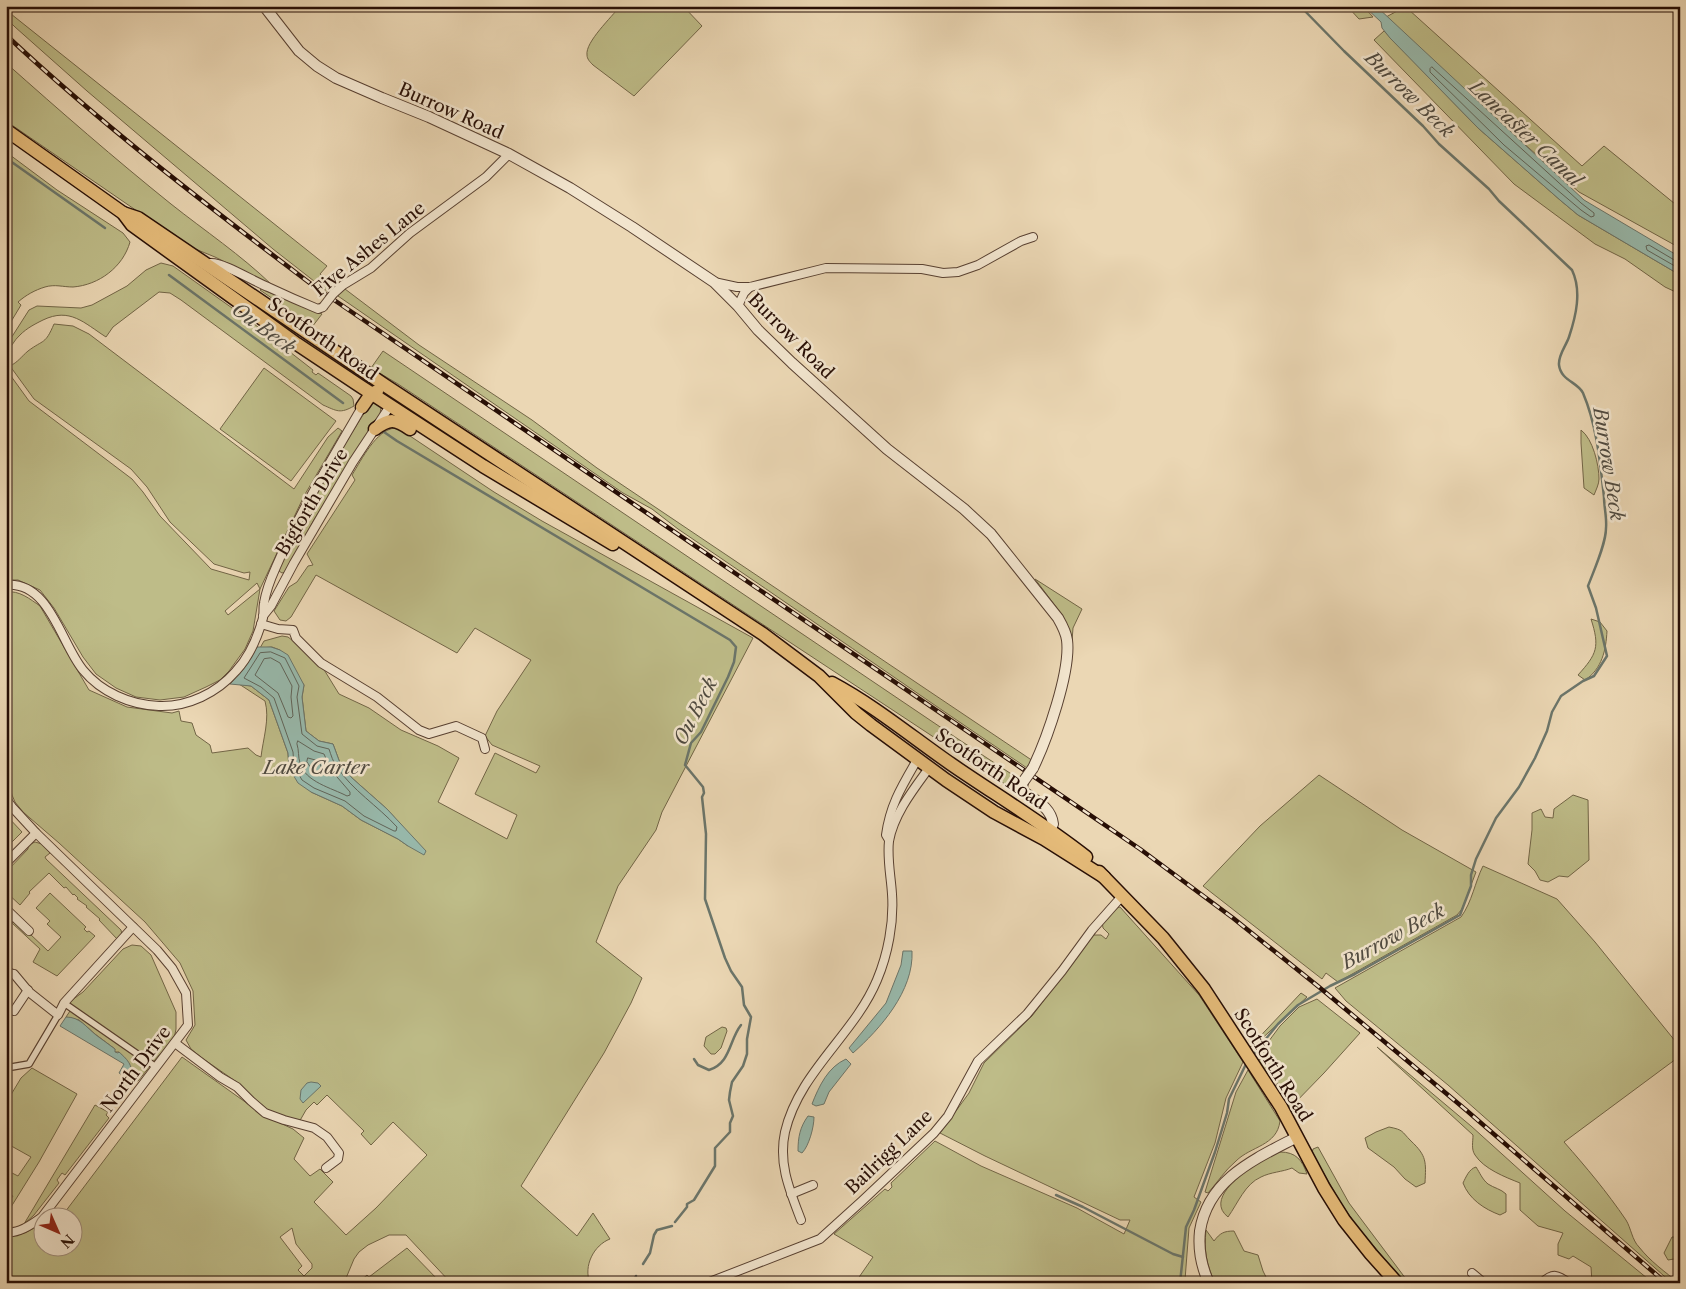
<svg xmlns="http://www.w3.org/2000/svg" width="1686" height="1289" viewBox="0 0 1686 1289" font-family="'Libre Caslon Text',serif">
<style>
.green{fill:#bebc88;stroke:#726546;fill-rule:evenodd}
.water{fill:#98baad;stroke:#6b756a}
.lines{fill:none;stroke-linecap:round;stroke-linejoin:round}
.shore{stroke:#606459;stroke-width:1}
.stream{stroke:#6b756a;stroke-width:2.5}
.pedestrian-casing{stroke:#584031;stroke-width:8}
.minor-casing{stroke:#584031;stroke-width:10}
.tertiary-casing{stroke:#584031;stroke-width:12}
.primary-casing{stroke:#270e05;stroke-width:15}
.pedestrian{stroke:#f2e5ce;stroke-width:5.5}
.minor{stroke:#f2e5ce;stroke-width:8}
.tertiary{stroke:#f2e5ce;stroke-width:10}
.primary{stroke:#e6bc7a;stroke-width:12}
.rail-casing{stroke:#270e05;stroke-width:4.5}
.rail{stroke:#f2e5ce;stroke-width:2.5;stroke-dasharray:8;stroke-linecap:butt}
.minor-bridge-casing{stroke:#584031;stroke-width:10;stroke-linecap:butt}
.tertiary-bridge-casing{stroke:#584031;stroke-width:12;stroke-linecap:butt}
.minor-bridge{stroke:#f2e5ce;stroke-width:8}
.tertiary-bridge{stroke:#f2e5ce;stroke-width:10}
.labels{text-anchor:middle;stroke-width:5;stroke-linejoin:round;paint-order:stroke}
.street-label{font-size:18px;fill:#270e05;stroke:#f2e5ce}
.water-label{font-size:19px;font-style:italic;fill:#4f4a40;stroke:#f2e5ce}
</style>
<rect width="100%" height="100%" fill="#ebd7b4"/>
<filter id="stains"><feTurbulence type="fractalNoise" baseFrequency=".004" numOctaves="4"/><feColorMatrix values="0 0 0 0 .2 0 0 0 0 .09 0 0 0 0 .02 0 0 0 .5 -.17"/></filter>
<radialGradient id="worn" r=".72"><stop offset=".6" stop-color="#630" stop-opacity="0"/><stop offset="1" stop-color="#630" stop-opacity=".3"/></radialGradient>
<!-- green -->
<g class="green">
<path d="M620 6H683L702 26 634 96 593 65C590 62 587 59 587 55 585 42 612 17 620 6Z"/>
<path d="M1347 6H1363L1373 17 1359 19Z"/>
<path d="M1401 9H1408L1582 166 1604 146 1680 208V248L1579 192 1489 113 1386 17Z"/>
<path d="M6 10 327 266 320 274 335 286 328 292 273 249 87 91 15 27 6 18Z"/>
<path d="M1384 31 1478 128 1560 200 1578 215 1680 275V294L1665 287 1625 259 1595 244 1514 184 1374 40Z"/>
<path d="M6 63C60 111 115 159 171 204 205 231 241 255 272 285L215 257 188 246 6 121Z"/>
<path d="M6 152 57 190 123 233 130 242C123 267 99 285 73 287 63 287 55 284 45 287 35 290 26 295 18 302L21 305 6 330Z"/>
<path d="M161 263 173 266 249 320 313 370 312 372 316 375 318 373 351 396 353 399 354 406C340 414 337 411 323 405L181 300 170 293 159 292 113 327 106 337C84 323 70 307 43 320 35 324 27 328 20 335 14 340 11 348 6 353V346L29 310 37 306 81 308 92 305 127 286 146 270Z"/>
<path d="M261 289 322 314 312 327C295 313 277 302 260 290Z"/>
<path d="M345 289 419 345 532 420 597 468 1033 761 1030 766 1027 768C910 689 795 608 678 529L652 509 623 493 338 296 339 292Z"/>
<path d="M54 324 73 326 89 334 294 489 328 437 338 428 342 431 304 496 260 589 253 631 245 649 229 671 220 680 206 687 184 697 160 700 136 697 116 688 96 674 83 657 54 608 40 590 18 580H6V373L8 372 29 401 132 479 143 492 160 516 211 569 249 580 250 572 244 573 214 564 170 522 147 487 131 469 34 399 10 366C18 362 21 357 28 351 44 339 45 345 54 324ZM257 583 260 589 228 615 225 611Z"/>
<path d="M383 351 958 739 1016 777V787L1014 790 398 384 371 368Z"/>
<path d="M264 368 336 421 291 481 220 429Z"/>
<path d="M374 403 381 407 380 414 315 518 285 572 282 573 279 571V567C307 511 336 456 370 404Z"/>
<path d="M395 428 401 430 494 492 542 521 753 638 662 812 656 830 618 886 596 942 642 978 631 1003 604 1053 521 1186 577 1236 593 1213 610 1239C594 1245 583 1266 590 1283H451L406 1235H389L368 1245 359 1252 354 1259 344 1283H6V1236C20 1237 31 1230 42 1223V1246H72V1216H62L182 1057 265 1116 293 1129 304 1138 294 1159 310 1176 320 1169 333 1182 314 1202 346 1235 376 1208 427 1155 393 1122 371 1145 361 1134 364 1131 327 1095 317 1105 314 1102 306 1110 298 1124 284 1120 251 1101 249 1093 241 1085 202 1058 191 1049 186 1040 195 1025 193 991 180 963 145 922 59 843 23 812 15 802 12 795 6 771V592C19 590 30 599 40 606L89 690 127 707 172 713 179 711 181 721 192 723 196 735 210 745 212 753 248 748 256 755 261 757C263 739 270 719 265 701L239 684 251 686 269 700 288 753 289 768 311 792 342 806 361 820 398 839 408 846 403 827 387 809 352 778 340 763 333 744 319 741 306 731 302 697 304 685 280 650 272 647 260 648 264 641 282 636 288 637 302 648 323 668 339 694 369 708 401 730 438 746 459 758 438 802 507 839 517 815 475 794 495 753 536 773 540 766 492 745 485 736 497 711 531 660 475 628 457 653 316 575 291 617 286 621 280 620 274 611 289 587 297 582 308 566 313 565 307 554 355 480 352 475C362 459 376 430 395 428ZM292 1228 296 1244 312 1264V1268L304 1276 298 1270 302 1266 280 1237Z"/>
<path d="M1581 430C1593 439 1599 465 1599 479 1599 484 1596 490 1594 495L1584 488 1581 443Z"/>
<path d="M1035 579 1082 609 1073 628 1072 641 1063 616Z"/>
<path d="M1591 619 1600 622 1607 631C1606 650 1602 669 1585 680L1578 675C1597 654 1600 647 1591 619Z"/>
<path d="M1319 775 1402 830 1476 872 1462 909 1457 915 1338 982 1326 973 1322 979 1203 886 1260 826Z"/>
<path d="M1573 795 1588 800 1589 860 1568 877 1559 876 1548 882 1540 880 1535 871 1528 864 1532 830V813L1541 809 1545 817 1553 818 1554 809Z"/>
<path d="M6 815 22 832 6 848Z"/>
<path d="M35 842 42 844 50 853 45 857 46 859 121 930 122 935 118 940 99 920 100 919 86 907 87 906 77 899 78 898 74 894 73 895 66 887 64 888 49 873 29 892 30 893 20 905 6 892V872L28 849V845Z"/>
<path d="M1483 866 1557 899 1595 942 1680 1047V1056L1564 1142C1586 1167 1607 1192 1626 1220 1631 1228 1632 1240 1639 1247 1650 1261 1665 1272 1679 1283H1672L1448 1085 1346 1001 1335 988 1461 917C1472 902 1475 882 1483 866Z"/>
<path d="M50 893 86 927 84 929 87 932 89 931 95 936 57 976 33 962 40 949 12 923 17 919 30 934 48 951 61 937 47 924 50 921 36 908Z"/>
<path d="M1120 907 1199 995 1243 1062 1226 1098 1215 1143 1194 1197 1201 1202 1189 1228 1185 1280 1188 1283H855L873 1257 834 1234 885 1189 888 1191 892 1187 891 1183 935 1141 981 1166 1077 1208 1124 1234 1130 1220H1120L985 1156 940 1133 969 1093 984 1063 1032 1016 1093 935H1101L1106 939 1109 934 1103 928 1102 921 1116 908Z"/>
<path d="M132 945 141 946 151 955 176 1012V1029L174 1039 166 1050 159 1055 138 1081 129 1079C134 1068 127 1060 119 1052H114L115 1049 95 1034 79 1020 66 1017 72 1008 68 1003 83 992 123 949Z"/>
<path d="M1301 993 1307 997 1256 1044 1250 1047Z"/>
<path d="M1317 999 1360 1033 1324 1073 1289 1109 1283 1099 1289 1095 1286 1090 1280 1094 1276 1087 1279 1078 1276 1073 1272 1082 1258 1060 1264 1059 1263 1049 1280 1026 1299 1007Z"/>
<path d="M722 1027 726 1028 727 1031 721 1048 715 1054H711L704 1046 706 1037Z"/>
<path d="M1377 1047 1471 1126 1565 1211 1653 1283H1592L1591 1267 1573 1256 1569 1259 1558 1255V1244L1563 1233 1538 1226 1520 1210V1183C1505 1177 1484 1169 1475 1155 1471 1149 1473 1142 1473 1135Z"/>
<path d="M32 1068 77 1094 39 1162 6 1215V1206L13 1196 6 1192V1170L18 1176 31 1157 6 1143V1103L21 1078Z"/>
<path d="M1248 1070 1280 1121C1277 1146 1251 1146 1236 1161 1225 1170 1217 1183 1208 1193L1205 1192 1236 1092Z"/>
<path d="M95 1105 108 1112 106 1115 109 1118 65 1175 62 1173 57 1180 59 1183 34 1215 24 1224Z"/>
<path d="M1389 1127C1404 1130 1401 1131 1411 1141 1427 1156 1426 1162 1425 1183L1416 1187 1405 1179 1394 1167 1368 1148 1365 1138 1376 1132Z"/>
<path d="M1318 1147 1349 1203 1409 1283H1405L1356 1225 1341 1203 1312 1153 1313 1149Z"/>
<path d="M1280 1152C1296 1152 1302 1160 1307 1174L1299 1173 1292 1168C1282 1172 1271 1172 1261 1177 1245 1184 1238 1203 1228 1217 1206 1200 1240 1175 1253 1166 1258 1162 1263 1157 1269 1155 1273 1153 1277 1153 1280 1152Z"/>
<path d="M1476 1167C1480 1173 1482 1179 1488 1184 1494 1188 1501 1189 1506 1194V1212L1500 1215C1484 1209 1469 1199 1463 1183 1466 1177 1469 1169 1476 1167Z"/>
<path d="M1206 1230 1214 1241C1220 1233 1224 1231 1234 1231L1244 1251 1258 1255 1263 1271 1269 1283H1215C1206 1263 1204 1251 1206 1230Z"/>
<path d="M1672 1237H1680V1258L1668 1260 1664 1253Z"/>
<path d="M407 1248 441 1283H358L367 1275 369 1277Z"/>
</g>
<!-- water -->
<g class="water">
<path d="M1364 6H1376L1584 200 1680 257V275L1578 215 1560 200 1478 128 1390 38 1382 28 1381 22Z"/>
<path d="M257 647H271L280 650 288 655 304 685 302 697 306 731 319 741 333 744 340 763 352 778 387 809 426 851 424 855 408 846 398 839 361 820 342 806 311 792 298 783 289 768 288 753 269 700 251 686 230 684 246 665Z"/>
<path d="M903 951H912C914 991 880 1029 853 1053L849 1048 886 1003 901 965Z"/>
<path d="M66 1017C80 1017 86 1027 96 1035 102 1040 109 1044 115 1049V1052L118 1053 119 1052C128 1060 135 1067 129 1079L119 1073 124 1064 60 1026Z"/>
<path d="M846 1059 851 1064 829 1092 824 1104 816 1106 812 1104C819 1086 828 1067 846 1059Z"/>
<path d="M311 1082 318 1083 321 1086 303 1103 300 1099 301 1090 307 1083Z"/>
<path d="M808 1116 814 1117C814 1127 809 1146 802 1153L798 1151C798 1137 800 1127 808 1116Z"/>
</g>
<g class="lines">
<!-- shore -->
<g class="shore">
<path d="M1432 67 1581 203 1594 213V216L1591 217 1581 210 1504 145 1430 72V69Z"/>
<path d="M1680 261H1676L1649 245 1646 246 1647 250 1680 269"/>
<path d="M271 652 285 658 299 686 297 697 302 734 317 746 329 749C331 755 333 762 337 767 352 790 378 806 397 827L396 831H394L364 816 345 801 314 788 302 780 294 766 293 752 274 698 261 687 244 678 260 653Z"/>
<path d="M271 658 280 663 292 686 291 697 293 716 291 718 288 717 278 693 255 675 264 659Z"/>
<path d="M298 741 314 751 324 754 331 770 350 792V795L347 796C332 788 305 782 300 763 298 757 299 750 297 744Z"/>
<path d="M308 758 319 761 323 772V775C315 775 311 768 307 762Z"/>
</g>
<!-- stream -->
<g class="stream">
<path d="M6 158 105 228"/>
<path d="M169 275 343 403"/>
<path d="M384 432 397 441 730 640 736 647 734 662 728 677 701 732 691 743 685 765 703 787 704 793 702 797 706 834 705 899 725 958 731 971 742 987 744 1005 751 1017 747 1039V1054L743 1066 732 1082 730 1092 729 1100 733 1116 730 1123V1132L715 1148V1166L694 1200 687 1204V1207L675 1222"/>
<path d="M1252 1056 1278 1024 1298 1005 1330 986 1355 974 1460 915 1471 886V875L1476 859 1496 818 1519 787 1535 758 1547 731 1552 712 1561 696 1583 681 1594 676 1607 656 1596 608 1588 586C1594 570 1606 544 1606 528 1607 518 1604 507 1604 497 1600 462 1597 426 1583 393 1578 382 1561 381 1559 365 1558 355 1566 346 1569 337 1576 316 1582 291 1572 270L1499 201 1489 189 1439 144 1423 126 1344 51 1300 6"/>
<path d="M694 1059 698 1065 709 1070C731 1063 729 1040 741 1025"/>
<path d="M1056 1195 1083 1207 1173 1254 1183 1257"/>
<path d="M643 1264 650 1253 654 1235 657 1230 672 1226"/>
<path d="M633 1283 636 1276"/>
<path d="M1180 1283 1186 1227 1194 1210 1215 1152 1227 1113 1229 1099 1247 1062"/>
</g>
<defs>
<g id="pedestrian">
<path d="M6 923 14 916"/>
<path d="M6 969 14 974"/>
<path d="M64 1003 156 1067"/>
<path d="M6 1068 29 1064 58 1015"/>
</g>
<g id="minor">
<path d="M208 266 211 263C222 262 255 282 268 287 285 295 301 302 318 309L323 307"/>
<path d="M714 282 737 287H750L826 268 922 269 943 273 958 272 978 265 1021 241 1033 237"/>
<path d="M333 294 343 285 371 268 410 233 486 177 509 154"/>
<path d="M738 306 744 293 750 287"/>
<path d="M6 585C50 581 61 644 83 670 101 692 130 705 159 706 188 707 217 693 236 671 249 657 258 636 263 618 264 613 263 608 264 603 266 591 271 578 276 567 300 511 332 459 362 407"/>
<path d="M263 616 271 606 294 563 353 462 390 406"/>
<path d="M261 624 278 629 293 630 296 638 321 663 377 697 419 730 429 734 456 726 482 738 485 749"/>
<path d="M6 799 12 807 36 833 157 950 172 968 186 993 188 1025 42 1217C32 1224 19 1234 6 1232"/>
<path d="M889 840 886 835C890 805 902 786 917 760"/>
<path d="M6 863 36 833"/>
<path d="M6 909 29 931"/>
<path d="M14 974 29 992 58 1015 64 1003 133 927"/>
<path d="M14 1011 28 990"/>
<path d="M175 1043 220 1077 237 1087 251 1101 265 1113 284 1120 314 1128 327 1137 339 1153 338 1159 326 1168"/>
<path d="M791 1194 813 1185"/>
<path d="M801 1220C790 1191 778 1164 785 1132 799 1072 854 1035 877 980 888 954 894 922 892 894 891 877 887 859 889 841 894 814 913 790 929 768"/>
<path d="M1472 1273 1484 1283"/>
<path d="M707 1283 820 1239 862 1201 934 1133 948 1116 978 1061 1027 1014 1062 971 1092 930 1123 895"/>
<path d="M1542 1283C1553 1272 1558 1275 1569 1283"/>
</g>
<g id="tertiary">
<path d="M264 6 299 51 317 66 336 78 382 98 429 117 509 154 570 188 632 227 714 282 738 306 758 330 792 363 887 449 964 509 991 534 1058 618C1062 625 1066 632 1067 640 1071 671 1047 739 1033 768"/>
<path d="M1023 782 1022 788 1024 792C1036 801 1051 807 1053 824L1050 830"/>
<path d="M1209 1283C1201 1266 1198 1250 1200 1231 1208 1179 1255 1159 1297 1137"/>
</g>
<g id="primary">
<path d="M6 130 123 213 132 225 297 344 360 386 483 466 613 544"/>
<path d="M123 213 138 218 386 386 763 634 819 676 856 713 871 725 946 780 994 812 1044 839 1104 877"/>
<path d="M362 407 371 394 377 391"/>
<path d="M375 429C390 418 395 419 410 429"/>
<path d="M832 683C875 706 912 737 951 764 996 795 1043 823 1086 857"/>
<path d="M1099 872 1163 938 1204 989 1281 1107 1324 1188 1344 1220 1371 1254 1397 1283"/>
</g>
</defs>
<!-- pedestrian casing -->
<use href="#pedestrian" class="pedestrian-casing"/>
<!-- minor casing -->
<use href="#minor" class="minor-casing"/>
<!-- tertiary casing -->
<use href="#tertiary" class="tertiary-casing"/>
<!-- primary casing -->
<use href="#primary" class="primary-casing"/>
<!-- pedestrian -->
<use href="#pedestrian" class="pedestrian"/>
<!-- minor -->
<use href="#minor" class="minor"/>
<!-- tertiary -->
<use href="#tertiary" class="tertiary"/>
<!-- primary -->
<use href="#primary" class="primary"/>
<defs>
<path id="rail" d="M6 35C103 126 209 207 315 287L1140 849 1233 918 1319 987 1466 1110 1666 1283"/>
</defs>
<!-- rail casing -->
<use href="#rail" class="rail-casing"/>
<!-- rail -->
<use href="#rail" class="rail"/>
<defs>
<path id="minor-bridge" d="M323 307 333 294"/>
<path id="tertiary-bridge" d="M1023 782 1033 768"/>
</defs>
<!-- minor-bridge casing -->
<use href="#minor-bridge" class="minor-bridge-casing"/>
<!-- tertiary-bridge casing -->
<use href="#tertiary-bridge" class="tertiary-bridge-casing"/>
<!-- minor-bridge -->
<use href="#minor-bridge" class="minor-bridge"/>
<!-- tertiary-bridge -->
<use href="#tertiary-bridge" class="tertiary-bridge"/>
</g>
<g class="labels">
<!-- street labels -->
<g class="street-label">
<text transform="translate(451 111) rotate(24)" y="6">Burrow Road</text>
<text transform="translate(369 249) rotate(-39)" y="6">Five Ashes Lane</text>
<text transform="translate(791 336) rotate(45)" y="6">Burrow Road</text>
<text transform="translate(323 339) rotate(35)" y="6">Scotforth Road</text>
<text transform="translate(312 502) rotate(-59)" y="6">Bigforth Drive</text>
<text transform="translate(991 769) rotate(34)" y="6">Scotforth Road</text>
<text transform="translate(1273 1065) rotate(58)" y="6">Scotforth Road</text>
<text transform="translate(136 1069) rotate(-53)" y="6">North Drive</text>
<text transform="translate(889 1152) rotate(-44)" y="6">Bailrigg Lane</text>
</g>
<!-- water labels -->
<g class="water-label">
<text transform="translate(1410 94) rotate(44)" y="7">Burrow Beck</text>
<text transform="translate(1526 133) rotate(43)" y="7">Lancaster Canal</text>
<text transform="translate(264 328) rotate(36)" y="7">Ou Beck</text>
<text transform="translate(1609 464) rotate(81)" y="7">Burrow Beck</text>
<text transform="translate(695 711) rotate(-63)" y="7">Ou Beck</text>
<text x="316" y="774">Lake Carter</text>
<text transform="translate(1393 936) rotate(-29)" y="7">Burrow Beck</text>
</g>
</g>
<!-- margin -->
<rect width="1686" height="1289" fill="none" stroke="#ebd7b4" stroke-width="25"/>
<rect x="8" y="8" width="1671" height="1274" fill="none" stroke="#270e05" stroke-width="2.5"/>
<rect x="12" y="12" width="1661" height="1264" fill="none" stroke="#270e05"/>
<!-- north arrow -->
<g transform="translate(58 1232) rotate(135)"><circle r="24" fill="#f2e5ce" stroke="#a18f7e"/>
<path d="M0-4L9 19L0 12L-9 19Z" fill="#8f2418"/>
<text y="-8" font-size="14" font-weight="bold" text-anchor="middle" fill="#270e05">N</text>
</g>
<rect width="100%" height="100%" filter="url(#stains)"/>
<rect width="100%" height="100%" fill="url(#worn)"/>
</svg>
